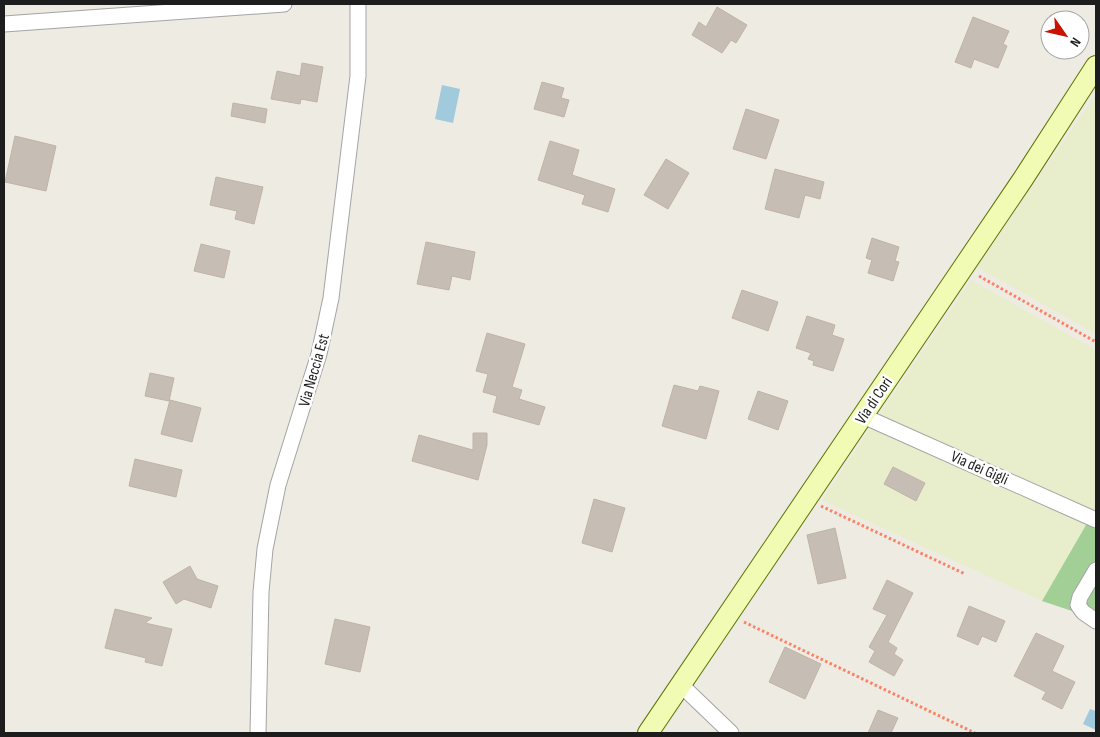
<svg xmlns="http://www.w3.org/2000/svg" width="1100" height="737" viewBox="0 0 1100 737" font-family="'Sofia Sans Condensed',sans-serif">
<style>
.farmland{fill:#e8eecc;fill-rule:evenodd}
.forest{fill:#a1cf96}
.water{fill:#a1cadd}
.building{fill:#c6beb5;stroke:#c0b3a4}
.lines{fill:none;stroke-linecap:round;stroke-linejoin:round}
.street-casing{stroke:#a4a4a4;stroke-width:17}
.secondary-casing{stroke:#5e7502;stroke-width:22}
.path{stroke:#fd8265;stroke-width:3;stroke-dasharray:2.5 2.5;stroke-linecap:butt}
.street{stroke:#fff;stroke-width:15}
.secondary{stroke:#f1fbb4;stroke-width:20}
.labels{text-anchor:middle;stroke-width:5;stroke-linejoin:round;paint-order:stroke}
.street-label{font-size:16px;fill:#1d1d1d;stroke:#fff}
</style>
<rect width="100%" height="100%" fill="#eeebe2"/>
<!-- farmland -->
<g class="farmland">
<path d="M1096 94V334L977 267Z"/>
<path d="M971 280 1096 350V515L879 415Z"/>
<path d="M871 427 1088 522 1042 601 822 500ZM893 467 925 483 917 500 885 484Z"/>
</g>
<!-- forest -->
<path class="forest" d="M1093 513 1096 515V619L1042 601Z"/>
<!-- water -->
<g class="water">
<path d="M442 85 460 89 453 123 435 119Z"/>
<path d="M1090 709 1096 711V730L1083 724Z"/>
</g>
<!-- building -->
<g class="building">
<path d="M717 7 747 25 736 43 731 40 722 53 692 35 699 22 706 27Z"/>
<path d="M973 17 1009 31 1003 44 1007 46 998 68 974 59 971 68 955 62Z"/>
<path d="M302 63 323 67 317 102 301 99 300 104 271 99 277 71 300 76Z"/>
<path d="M542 82 564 88 561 98 569 100 564 117 534 109Z"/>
<path d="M233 103 267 109 265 123 231 116Z"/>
<path d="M746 109 779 120 766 159 733 149Z"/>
<path d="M15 136 56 146 46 191 5 182Z"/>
<path d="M550 141 579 150 572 175 615 189 608 212 582 204 585 195 538 180Z"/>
<path d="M666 159 689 173 668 209 644 195Z"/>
<path d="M775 169 824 182 820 199 805 195 799 218 765 209Z"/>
<path d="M216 177 263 187 254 224 235 219 237 211 210 205Z"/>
<path d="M872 238 899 247 895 261 899 262 893 281 868 273 872 260 866 258Z"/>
<path d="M426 242 475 252 470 280 452 276 449 290 417 284Z"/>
<path d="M201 244 230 251 224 278 194 271Z"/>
<path d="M742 290 778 302 768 331 732 318Z"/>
<path d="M807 316 835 325 832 335 844 339 833 371 813 365 814 361 808 359 811 353 796 348Z"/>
<path d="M487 333 525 344 512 387 522 390 519 399 545 407 539 425 493 412 497 396 483 392 488 374 476 371Z"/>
<path d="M150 373 174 378 169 401 145 396Z"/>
<path d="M674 385 698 391 700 386 719 391 706 439 662 426Z"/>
<path d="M758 391 788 401 778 430 748 419Z"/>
<path d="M170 400 201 408 192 442 161 434Z"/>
<path d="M473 433H487V445L478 480 412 461 419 435 473 450Z"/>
<path d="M135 459 182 470 176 497 129 486Z"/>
<path d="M893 467 925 483 916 501 884 484Z"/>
<path d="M594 499 625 508 612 552 582 543Z"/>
<path d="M835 528 846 578 818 584 807 535Z"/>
<path d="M190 566 197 579 218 586 211 608 184 599 176 604 163 582Z"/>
<path d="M887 580 913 593 888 642 897 648 894 654 903 660 894 676 869 662 875 651 869 647 887 615 873 609Z"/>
<path d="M969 606 1005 621 996 642 982 636 978 645 957 636Z"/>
<path d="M115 609 152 618 145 623 172 629 162 666 145 662 146 658 105 648Z"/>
<path d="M335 619 370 627 360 672 325 664Z"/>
<path d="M1036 633 1064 646 1052 671 1075 682 1062 709 1042 699 1046 692 1014 676Z"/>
<path d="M785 647 821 664 805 699 769 682Z"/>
<path d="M878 710 898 718 891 733H868Z"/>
</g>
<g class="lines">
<defs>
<g id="street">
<path d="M4 24 284 4"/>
<path d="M863 416 1096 520"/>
<path d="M1096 570 1080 597 1078 605 1083 612 1096 621"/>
<path d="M680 684 731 733"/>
<path d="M258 733 261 592 265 549 278 485 319 354 331 298 358 76V4"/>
</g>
<path id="secondary" d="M648 733 1023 179 1096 66"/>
</defs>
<!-- street casing -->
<use href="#street" class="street-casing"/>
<!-- secondary casing -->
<use href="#secondary" class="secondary-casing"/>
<!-- path -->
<g class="path">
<path d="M979 276 1096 342"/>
<path d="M821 506 965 574"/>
<path d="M744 622 975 733"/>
</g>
<!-- street -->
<use href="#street" class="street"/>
<!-- secondary -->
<use href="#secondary" class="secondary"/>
</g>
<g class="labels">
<!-- street labels -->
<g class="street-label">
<text transform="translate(313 370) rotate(-74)" y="6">Via Neccia Est</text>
<text transform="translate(873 400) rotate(-56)" y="6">Via di Cori</text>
<text transform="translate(980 467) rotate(24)" y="6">Via dei Gigli</text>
</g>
</g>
<!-- border -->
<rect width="1100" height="737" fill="none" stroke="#1d1d1d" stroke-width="10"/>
<!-- north arrow -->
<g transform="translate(1065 35) rotate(124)"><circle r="24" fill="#ffffff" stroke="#a5a5a5"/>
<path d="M0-4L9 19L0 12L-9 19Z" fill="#c91200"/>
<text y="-8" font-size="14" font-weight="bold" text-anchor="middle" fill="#1d1d1d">N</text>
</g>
</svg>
